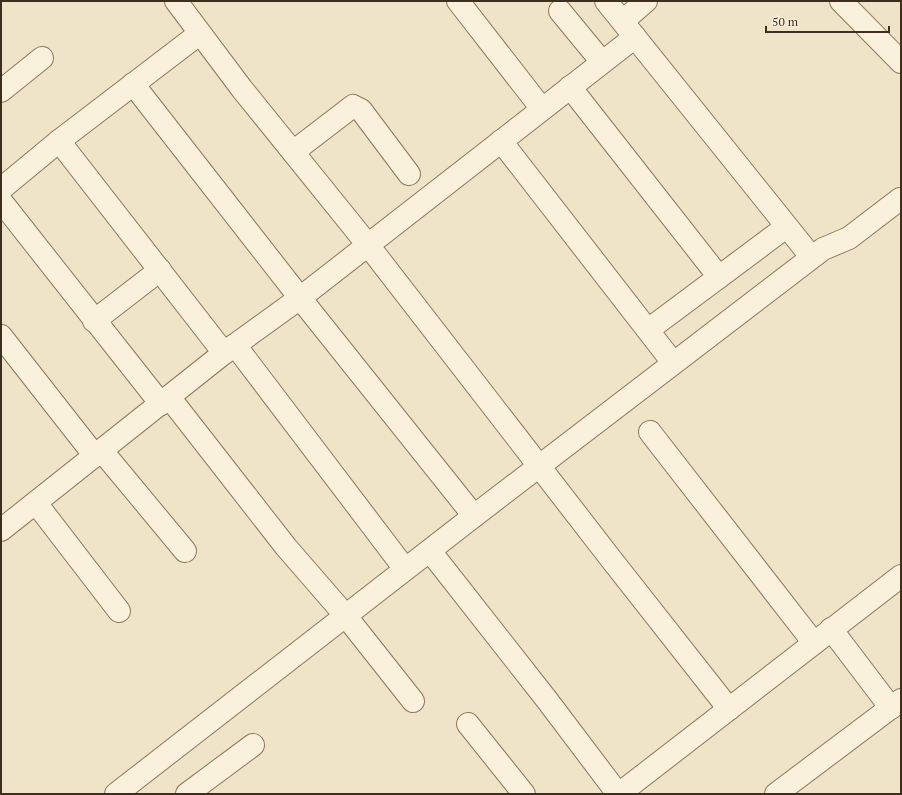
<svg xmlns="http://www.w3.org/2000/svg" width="902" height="795" viewBox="0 0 902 795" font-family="'PT Serif',serif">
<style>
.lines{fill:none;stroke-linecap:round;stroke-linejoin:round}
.minor-casing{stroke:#8d765c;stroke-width:24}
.minor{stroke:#faf1dc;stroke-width:22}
</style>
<rect width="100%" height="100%" fill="#f0e4c8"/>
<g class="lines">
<defs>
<g id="minor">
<path d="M458 1 542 109"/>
<path d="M606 1 805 249"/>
<path d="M841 1 901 62"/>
<path d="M560 11 602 62"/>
<path d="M623 21 646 1"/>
<path d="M635 37 368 245 611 559 729 709"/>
<path d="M133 84 300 298 474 516"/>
<path d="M570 87 719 277"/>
<path d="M1 91 42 58"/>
<path d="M59 141 224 353"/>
<path d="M501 141 667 355"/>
<path d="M293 152 353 106 361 110 409 174"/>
<path d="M1 189 59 141 199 34"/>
<path d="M1 201 161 404"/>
<path d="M94 321 160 270"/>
<path d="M648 330 786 227"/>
<path d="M1 336 95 456"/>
<path d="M235 345 405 569"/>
<path d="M169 397 286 547 345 615 413 701"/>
<path d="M650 432 814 643"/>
<path d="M102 451 185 551"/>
<path d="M36 503 119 611"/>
<path d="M1 530 224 353 300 298 368 245 242 89 176 1"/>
<path d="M430 551 547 700 618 794"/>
<path d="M831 629 891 708"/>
<path d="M468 724 524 794"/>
<path d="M116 794 474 516 823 249 849 238 900 199"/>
<path d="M187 794 253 745"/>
<path d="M619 794 901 576"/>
<path d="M776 794 901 700"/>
</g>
</defs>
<!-- minor casing -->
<use href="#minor" class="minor-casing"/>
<!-- minor -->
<use href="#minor" class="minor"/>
</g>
<!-- border -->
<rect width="902" height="795" fill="none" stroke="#3d2e20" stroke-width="4"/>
<!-- scale -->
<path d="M766 26v6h123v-6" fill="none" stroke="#3d2e20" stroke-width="2"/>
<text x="772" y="26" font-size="12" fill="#3d2e20" stroke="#f7eed8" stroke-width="3" paint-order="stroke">50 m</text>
</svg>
